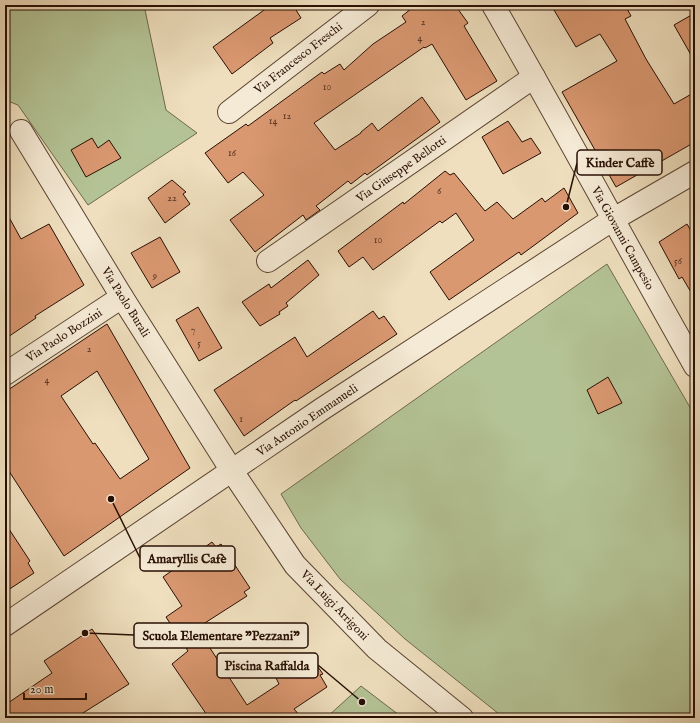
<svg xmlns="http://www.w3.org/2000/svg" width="700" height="723" viewBox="0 0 700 723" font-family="'IM FELL English',serif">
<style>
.green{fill:#b4c395;stroke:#6e694c}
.building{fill:#da9871;stroke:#280f04;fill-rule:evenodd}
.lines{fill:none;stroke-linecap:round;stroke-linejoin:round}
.minor-casing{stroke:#5a4332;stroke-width:24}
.minor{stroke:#f5ead5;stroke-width:22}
.labels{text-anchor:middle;stroke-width:3;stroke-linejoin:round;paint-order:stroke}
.number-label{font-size:10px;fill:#54311f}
.street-label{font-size:12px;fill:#280f04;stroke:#f5ead5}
.leader{fill:none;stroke:#280f04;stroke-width:1.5}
.callout-dot{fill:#280f04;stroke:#f5ead5;stroke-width:1.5}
.callout{fill:#f5ead5;stroke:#280f04;stroke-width:1.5}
.callout-label{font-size:13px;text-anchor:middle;font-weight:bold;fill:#280f04}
</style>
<rect width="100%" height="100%" fill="#efdfbe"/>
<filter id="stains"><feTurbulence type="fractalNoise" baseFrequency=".005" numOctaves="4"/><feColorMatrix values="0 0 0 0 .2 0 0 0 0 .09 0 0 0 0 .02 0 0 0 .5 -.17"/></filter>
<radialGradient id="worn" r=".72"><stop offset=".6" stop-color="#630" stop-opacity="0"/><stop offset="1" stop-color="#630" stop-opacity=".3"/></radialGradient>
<!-- green -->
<g class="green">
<path d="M5 5H144L166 110 197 133 88 205 18 105 5 100Z"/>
<path d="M607 264 695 416V718H504L405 639 340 579 301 528 281 494Z"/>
<path d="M361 686 403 718H326Z"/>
</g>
<!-- building -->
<g class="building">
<path d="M271 5H293L301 18 270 38 273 43 232 74 213 47Z"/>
<path d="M416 5H455L468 23 464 26 497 81 466 100 432 44 425 48 424 47 314 123 335 150 361 133V132L372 123 378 131 422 97 440 122 367 175 365 173 351 184 348 181 316 206 320 210 306 220 303 215 255 252 230 220 264 195 243 172 228 183 205 153 246 124 248 126 322 72 324 74 340 64 344 70 373 44 406 22 402 16Z"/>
<path d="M551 5H625L631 16 625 19 646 59 674 104 695 92V142L616 187 562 92 617 61 600 34 576 47Z"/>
<path d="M695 13V62L674 25Z"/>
<path d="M508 121 522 142 531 138 541 153 503 174 482 137Z"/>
<path d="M92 138 98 148 109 140 121 158 86 177 71 150Z"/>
<path d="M445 171 450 175 454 173 485 211 497 202 513 219 542 198 545 202 564 188 578 213 521 255 519 252 449 300 430 272 474 240 456 213 442 223 440 221 373 270 363 257 349 267 338 251 403 202 404 204Z"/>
<path d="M172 180 186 192 183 194 190 204 165 223 148 198Z"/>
<path d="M5 210 21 239 49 224 84 285 35 316 36 318 5 339Z"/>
<path d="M687 224 695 238V299L682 277 679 279 659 242Z"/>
<path d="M160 237 180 272 152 288 131 253Z"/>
<path d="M308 260 319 275 286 303 288 306 279 312 280 314 260 326 242 302 269 284 271 288Z"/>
<path d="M198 307 222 348 199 361 176 320Z"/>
<path d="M373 311 379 319 384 316 397 334 296 401 295 400 244 436 214 390 295 337 307 357Z"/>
<path d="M107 324 190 468 64 556 5 465V392ZM97 371 149 459 120 479 95 443 93 444 61 396Z"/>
<path d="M608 377 622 403 598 414 587 390Z"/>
<path d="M5 523 30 561 28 563 34 573 5 592Z"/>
<path d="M212 542 216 547 221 544 250 588 244 592 247 596 197 628 247 705 279 684 274 674 300 658 304 663 311 657 323 674 320 675 327 687 294 709 302 718H209L172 664 188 651 166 617 182 606 163 577Z"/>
<path d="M92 629 129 684 75 718H5V705L52 673 44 661Z"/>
</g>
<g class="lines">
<defs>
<g id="minor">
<path d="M493 5C562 125 627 246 695 366"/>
<path d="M229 112 368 5"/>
<path d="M21 131 122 297 232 471 295 565 377 649 462 718"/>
<path d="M268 261 534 77"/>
<path d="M5 374 122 297"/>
<path d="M5 625 322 409 612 220 695 172"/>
</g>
</defs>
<!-- minor casing -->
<use href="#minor" class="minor-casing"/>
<!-- minor -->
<use href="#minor" class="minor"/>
</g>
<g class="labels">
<!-- number labels -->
<g class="number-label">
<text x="423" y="25">2</text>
<text x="420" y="41">4</text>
<text x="327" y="90">10</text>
<text x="287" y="119">12</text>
<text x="273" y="124">14</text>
<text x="232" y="156">16</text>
<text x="439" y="194">6</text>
<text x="172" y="201">22</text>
<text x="378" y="243">10</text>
<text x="678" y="264">56</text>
<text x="155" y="279">9</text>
<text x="193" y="333">7</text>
<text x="199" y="346">5</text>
<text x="89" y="352">2</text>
<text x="47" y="383">4</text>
<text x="241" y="422">1</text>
</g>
<!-- street labels -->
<g class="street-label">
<text transform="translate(298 58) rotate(-38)" y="4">Via Francesco Freschi</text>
<text transform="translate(401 169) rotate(-35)" y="4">Via Giuseppe Bellotti</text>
<text transform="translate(623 238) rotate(61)" y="4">Via Giovanni Campesio</text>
<text transform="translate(126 302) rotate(58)" y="4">Via Paolo Burali</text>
<text transform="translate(64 335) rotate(-33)" y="4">Via Paolo Bozzini</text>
<text transform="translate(307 420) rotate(-34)" y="4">Via Antonio Emmanueli</text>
<text transform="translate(335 605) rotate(46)" y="4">Via Luigi Arrigoni</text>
</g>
</g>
<!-- callouts -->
<path class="leader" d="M566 207L577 163M111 499L140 558M85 633L134 635M362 702L318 665"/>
<g class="callout-dot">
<circle cx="566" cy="207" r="4"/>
<circle cx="111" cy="499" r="4"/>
<circle cx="85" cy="633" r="4"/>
<circle cx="362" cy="702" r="4"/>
</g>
<g class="callout">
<rect x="577" y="150" width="85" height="25" rx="4"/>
<rect x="140" y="546" width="95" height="25" rx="4"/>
<rect x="134" y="623" width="174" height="25" rx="4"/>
<rect x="217" y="653" width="101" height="25" rx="4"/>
</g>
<g class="callout-label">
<text x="620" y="167">Kinder Caffè</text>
<text x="187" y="563">Amaryllis Cafè</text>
<text x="221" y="640">Scuola Elementare "Pezzani"</text>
<text x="267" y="670">Piscina Raffalda</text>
</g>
<!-- margin -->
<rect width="700" height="723" fill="none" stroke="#efdfbe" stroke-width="20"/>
<rect x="6" y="6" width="688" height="711" fill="none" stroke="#280f04" stroke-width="2"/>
<rect x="10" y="10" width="680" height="703" fill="none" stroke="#280f04"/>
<!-- scale -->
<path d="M24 693v6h62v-6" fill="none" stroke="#280f04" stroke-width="2"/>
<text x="30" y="693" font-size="12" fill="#280f04" stroke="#f5ead5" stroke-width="3" paint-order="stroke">20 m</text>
<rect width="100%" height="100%" filter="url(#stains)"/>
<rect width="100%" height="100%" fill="url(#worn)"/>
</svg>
